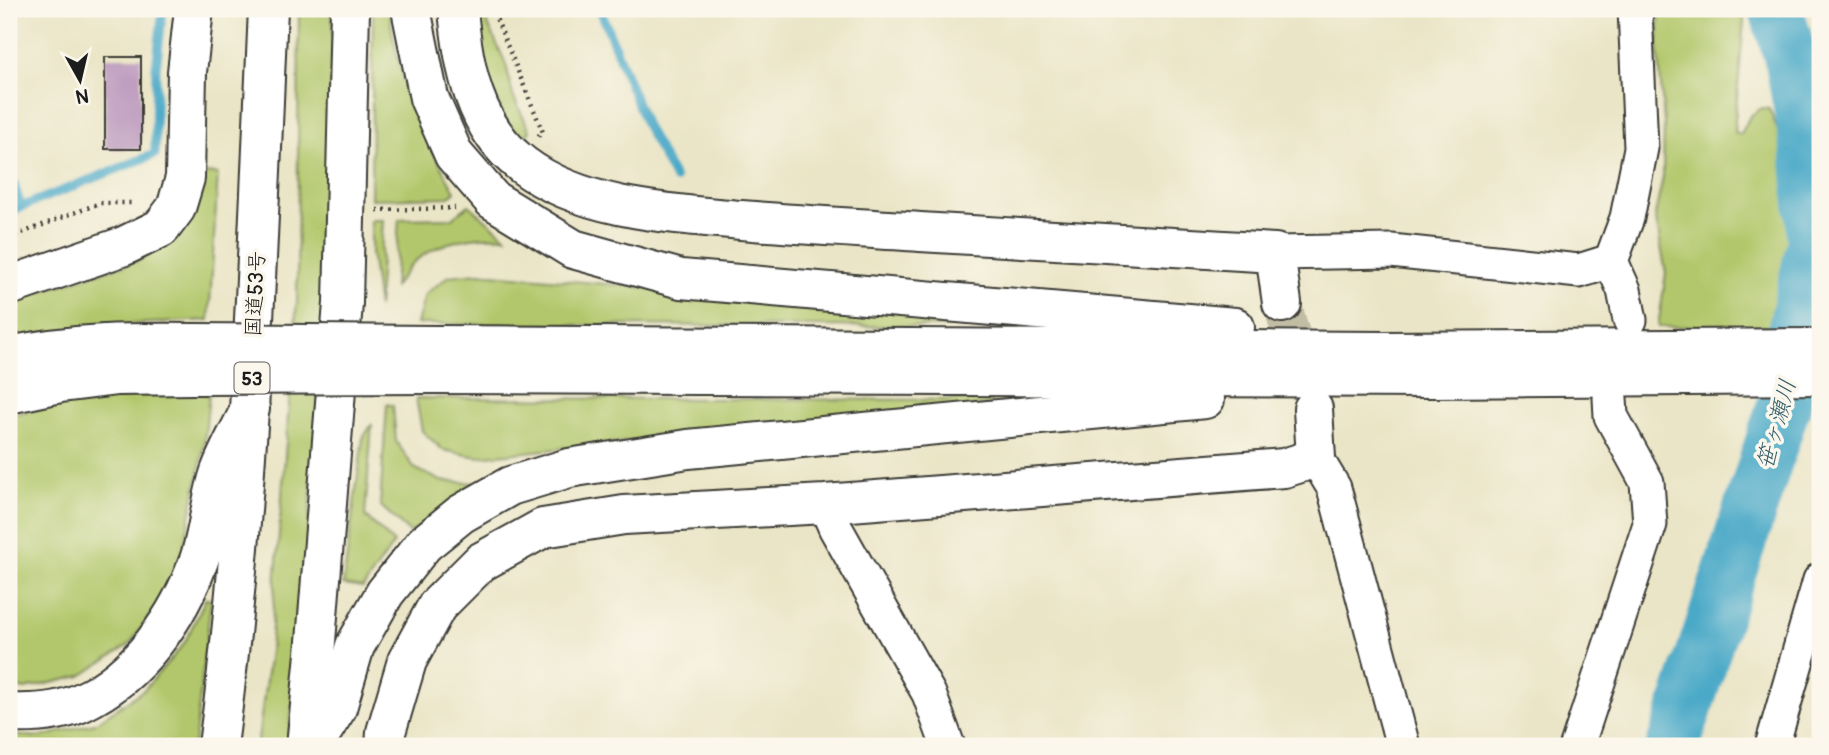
<svg xmlns="http://www.w3.org/2000/svg" width="1829" height="755" viewBox="0 0 1829 755" font-family="Pangolin,'Klee One',sans-serif">
<style>
.green{fill:#b2c76c;stroke:#677244;stroke-width:2}
.lines{fill:none;stroke-linecap:round;stroke-linejoin:round}
.stream{stroke:#48a9c7;stroke-width:9}
.river{stroke:#48a9c7;stroke-width:54}
.building{fill:#bf9ec0}
.tertiary-tunnel{stroke:#c1bda4;stroke-width:38;stroke-dasharray:38 19;stroke-linecap:butt}
.minor-casing{stroke:#3b3a36;stroke-width:37}
.tertiary-casing{stroke:#3b3a36;stroke-width:42}
.trunk-casing{stroke:#3b3a36;stroke-width:42}
.motorway-casing{stroke:#3b3a36;stroke-width:42}
.path{stroke:#3b3a36;stroke-width:4.5;stroke-dasharray:2 5;stroke-linecap:butt}
.minor{stroke:#fff;stroke-width:33}
.tertiary{stroke:#fff;stroke-width:38}
.trunk{stroke:#fff;stroke-width:38}
.motorway{stroke:#fff;stroke-width:38}
.motorway-bridge-casing{stroke:#3b3a36;stroke-width:42;stroke-linecap:butt}
.motorway-bridge{stroke:#fff;stroke-width:38}
.labels{text-anchor:middle;stroke-width:7;stroke-linejoin:round;paint-order:stroke}
.shield{fill:#fbf7ec;stroke:#5f5e5a;stroke-width:2}
.shield-label{font-size:19px;font-weight:bold;fill:#1c1c1c}
.street-label{font-size:21px;fill:#1c1c1c;stroke:#fbf7ec}
.water-label{font-size:23px;font-style:italic;fill:#305b69;stroke:#fbf7ec}
</style>
<rect width="100%" height="100%" fill="#fbf7ec"/>
<filter id="ink" filterUnits="userSpaceOnUse"><feTurbulence type="fractalNoise" baseFrequency=".0143" numOctaves="2"/><feDisplacementMap in="SourceGraphic" scale="14" xChannelSelector="R" yChannelSelector="G"/><feConvolveMatrix kernelMatrix="1 2 1 2 8 2 1 2 1" color-interpolation-filters="sRGB"/></filter>
<filter id="wash" filterUnits="userSpaceOnUse"><feTurbulence type="fractalNoise" baseFrequency=".00686" numOctaves="4" result="noise"/><feDisplacementMap in="SourceGraphic" scale="28" xChannelSelector="R" yChannelSelector="G"/><feGaussianBlur stdDeviation="1.57" result="paint"/><feColorMatrix in="noise" values="0 0 0 0 0 0 0 0 0 0 0 0 0 0 0 0 0 1.4 0 .05"/><feComposite in="paint" operator="in"/></filter>
<g filter="url(#wash)">
<rect width="100%" height="100%" fill="#eae5c6"/>
<!-- green -->
<g class="green">
<path d="M299 9H333L324 302 300 652 287 746H257L270 651 297 300Z"/>
<path d="M373 9H389C397 79 420 131 455 191L449 197 371 199Z"/>
<path d="M474 9H481L506 64 513 96 530 131 521 141 502 114 488 79Z"/>
<path d="M1660 9H1745L1734 132 1741 134 1750 116 1762 108 1769 109C1779 130 1796 185 1795 208 1793 249 1784 287 1773 326L1658 327 1666 273 1655 215 1663 177 1664 124 1658 45Z"/>
<path d="M201 173 218 174 209 320 113 325 9 341V301L140 260 173 239Z"/>
<path d="M469 205 506 237C474 235 442 240 415 261 407 267 401 279 394 287L399 219 452 218Z"/>
<path d="M371 220H383L378 308 371 252Z"/>
<path d="M479 273 990 317 989 327 417 324 425 294 449 276Z"/>
<path d="M194 393 209 394 204 446 183 552 161 600 129 645 81 676 25 689 9 686V415L109 396Z"/>
<path d="M416 398 991 400V405L477 457 443 450 422 431Z"/>
<path d="M387 404 393 406 396 441 414 468 441 481 477 483 410 533 380 505Z"/>
<path d="M372 424 365 516 394 543 363 588 343 585 363 438Z"/>
<path d="M206 598 211 599 194 746H9V735L41 737 95 723 144 690 184 644Z"/>
</g>
<g class="lines">
<!-- stream -->
<g class="stream">
<path d="M600 9 646 126 675 179"/>
<path d="M9 168 21 207 9 212"/>
<path d="M21 207 155 154 156 68 163 9"/>
</g>
<!-- river -->
<path class="river" d="M1673 746 1784 405 1795 327 1814 242 1807 146 1792 62 1776 9"/>
</g>
<g id="blocks">
<!-- building -->
<rect class="building" x="105" y="57" width="36" height="92"/>
</g>
</g>
<g filter="url(#ink)">
<use href="#blocks" fill-opacity="0" stroke="#3b3a36" stroke-width="2"/>
<g class="lines">
<!-- tertiary-tunnel -->
<path class="tertiary-tunnel" d="M1282 303 1305 382"/>
<defs>
<g id="minor">
<path d="M1275 253 1391 251 1579 271 1611 261 1627 218 1641 148 1635 9"/>
<path d="M1611 261 1624 290 1630 320"/>
<path d="M1316 458 1334 488 1403 746"/>
<path d="M825 504 836 529 929 694 948 746"/>
<path d="M1577 746 1650 524 1647 482 1611 416 1610 398"/>
<path d="M1772 746 1820 580"/>
</g>
<g id="tertiary">
<path d="M458 9C463 66 474 128 523 165 581 209 671 214 741 220 800 225 860 228 920 232 1039 239 1157 246 1275 253L1282 303"/>
<path d="M9 286 124 246 161 228 176 208 185 178 187 72 194 9"/>
<path d="M385 746 386 732 407 661 437 606 481 562 543 528 624 515 825 504 1284 468 1316 458 1313 409"/>
</g>
<g id="trunk">
<path d="M218 746C250 502 257 255 268 9"/>
<path d="M306 746 315 654 343 303 350 9"/>
</g>
<g id="motorway">
<path d="M411 9 429 98 454 155 493 200 573 249 681 279 1235 327"/>
<path d="M437 345 1384 351 1820 348"/>
<path d="M9 356C73 343 128 342 193 343"/>
<path d="M434 374 1434 378 1820 375"/>
<path d="M9 394 61 383 117 376 192 375"/>
<path d="M9 713C32 714 61 712 82 702 138 676 179 617 199 560 209 532 210 500 220 472 228 450 241 429 250 409"/>
<path d="M313 746 337 708 355 646 385 593 424 544 461 514 510 486 569 468 688 449 1205 399"/>
</g>
</defs>
<!-- minor casing -->
<use href="#minor" class="minor-casing"/>
<!-- tertiary casing -->
<use href="#tertiary" class="tertiary-casing"/>
<!-- trunk casing -->
<use href="#trunk" class="trunk-casing"/>
<!-- motorway casing -->
<use href="#motorway" class="motorway-casing"/>
<!-- path -->
<g class="path">
<path d="M494 13 543 132 538 136"/>
<path d="M377 210 455 208"/>
<path d="M9 238 100 203H131"/>
</g>
<!-- minor -->
<use href="#minor" class="minor"/>
<!-- tertiary -->
<use href="#tertiary" class="tertiary"/>
<!-- trunk -->
<use href="#trunk" class="trunk"/>
<!-- motorway -->
<use href="#motorway" class="motorway"/>
<defs>
<g id="motorway-bridge">
<path d="M193 343 437 345"/>
<path d="M192 375 434 374"/>
</g>
</defs>
<!-- motorway-bridge casing -->
<use href="#motorway-bridge" class="motorway-bridge-casing"/>
<!-- motorway-bridge -->
<use href="#motorway-bridge" class="motorway-bridge"/>
</g>
</g>
<g class="labels">
<!-- shield labels -->
<rect class="shield" x="234.5" y="362.5" width="35" height="31" rx="5"/>
<g class="shield-label">
<text x="252" y="385">53</text>
</g>
<!-- street labels -->
<g class="street-label">
<text transform="translate(255 294) rotate(-87)" y="7">国道53号</text>
</g>
<!-- water labels -->
<g class="water-label">
<text transform="translate(1776 424) rotate(-75)" y="8">笹ヶ瀬川</text>
</g>
</g>
<!-- margin -->
<rect width="1829" height="755" fill="none" stroke="#fbf7ec" stroke-width="35"/>
<!-- north arrow -->
<g transform="translate(80 80) rotate(172)" stroke="#fbf7ec" stroke-width="5" paint-order="stroke">
<path d="M0-5L12 26L0 18L-12 26Z" fill="#1c1c1c"/>
<text y="-10" font-size="19" font-weight="bold" text-anchor="middle" fill="#1c1c1c">N</text>
</g>
</svg>
